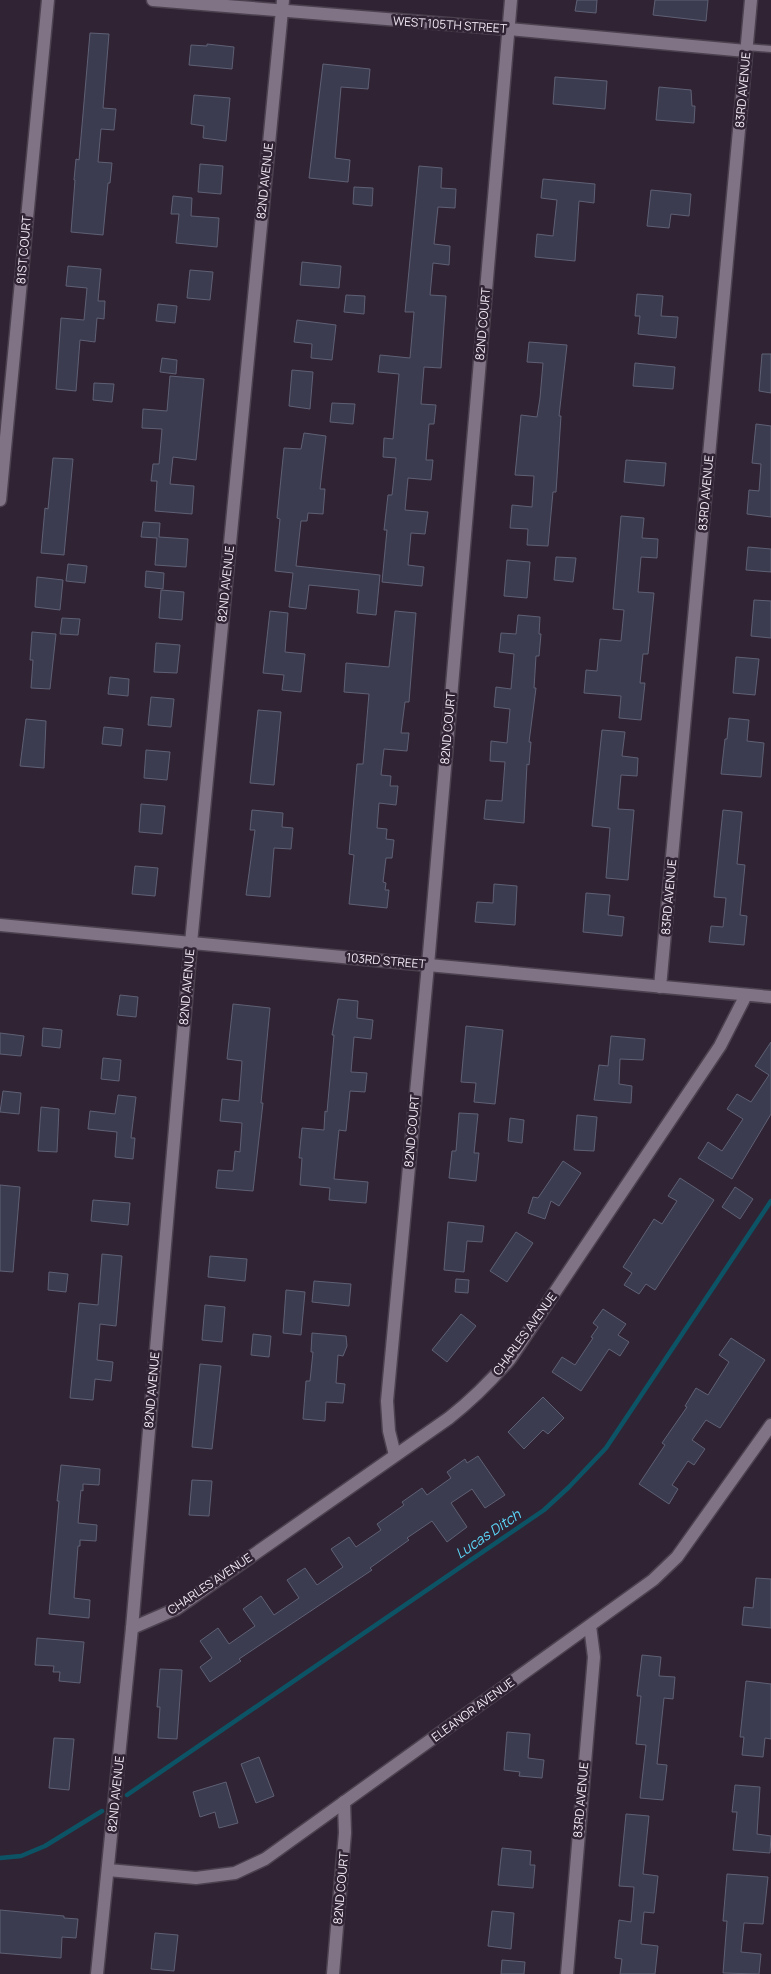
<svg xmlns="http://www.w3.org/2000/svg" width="771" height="1974" viewBox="0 0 771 1974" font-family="Manrope,sans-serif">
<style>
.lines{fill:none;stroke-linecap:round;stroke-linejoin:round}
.stream{stroke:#0c5465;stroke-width:4.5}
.building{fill:#3b3c50;stroke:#5f6075}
.service-casing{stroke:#4c424f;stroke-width:9}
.minor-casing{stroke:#4c424f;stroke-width:15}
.tertiary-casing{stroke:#4c424f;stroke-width:15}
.service{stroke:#817386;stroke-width:6}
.minor{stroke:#817386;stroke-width:12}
.tertiary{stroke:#817386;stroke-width:12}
.labels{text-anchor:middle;stroke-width:5;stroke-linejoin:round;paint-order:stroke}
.street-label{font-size:12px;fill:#f1e9f4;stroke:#302434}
.water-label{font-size:14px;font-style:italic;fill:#5cd7f9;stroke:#302434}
</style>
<rect width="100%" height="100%" fill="#302434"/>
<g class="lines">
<!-- stream -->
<g class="stream">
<path d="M127 1795 544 1510 569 1487 606 1448 771 1201"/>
<path d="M0 1858 21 1856 45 1846 102 1811"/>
</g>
</g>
<!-- building -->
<g class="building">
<path d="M577 0H597L596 13 575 11Z"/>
<path d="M655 0H708L706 21 653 15Z"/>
<path d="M90 33 109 34 103 108 116 109 114 130 101 129 98 162 112 163 110 183H108L103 235 71 232 75 180H74L76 159 79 160Z"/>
<path d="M207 44 234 47 232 69 189 65 191 45 207 46Z"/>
<path d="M323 64 370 69 368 89 341 87 335 158 350 160 348 182 309 178Z"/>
<path d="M555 77 607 81 605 109 553 104Z"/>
<path d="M659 87 691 90 692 106H695L694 123 656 120Z"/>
<path d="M194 95 230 98 226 141 203 138 204 126 191 124Z"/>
<path d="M200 164 223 166 221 194 198 192Z"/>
<path d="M419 166 442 168 441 188 456 189 455 208 438 207 434 244 450 246 449 265 433 263 430 295 446 296 441 368 424 367 421 404 436 405 434 424H429L426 460H433L431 480 408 478 405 510 428 512 425 534 411 533 408 565 424 567 422 586 382 582 387 530H384L388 495H392L396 458 383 457 384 438 393 439 399 374 378 372 380 355 410 358 414 312H405Z"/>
<path d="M543 179 595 184 594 203 579 201 575 261 535 257 537 234 553 236 557 200 541 198Z"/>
<path d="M354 187 373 188 372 206 353 204Z"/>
<path d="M651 190 691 194 689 216 671 214 669 228 647 226Z"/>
<path d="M173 196 192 198 191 216 219 218 217 247 176 243 179 214H171Z"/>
<path d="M302 262 341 266 339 288 300 285Z"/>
<path d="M68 266 101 269 98 301H105L104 319 97 318 95 342 80 340 76 391 56 389 61 318 84 320 87 288 66 286Z"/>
<path d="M190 270 213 272 210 300 187 298Z"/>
<path d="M637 294 663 296 661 316 678 317 676 338 638 334 640 316H635Z"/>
<path d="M346 295 365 296 364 314 344 312Z"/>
<path d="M158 304 177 306 175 323 156 321Z"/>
<path d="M297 320 336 325 332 360 311 358 312 344 294 342Z"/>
<path d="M529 342 567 345 559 416H561L556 492H553L548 546 527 545 528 529 510 528 512 505 532 507 534 476 515 475 521 415 537 417 540 398 543 363 527 362Z"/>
<path d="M762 354H771V393L759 391Z"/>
<path d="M162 358 177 360 176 374 160 372Z"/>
<path d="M635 363 675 367 673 389 633 386Z"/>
<path d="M292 370 313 372 310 409 289 406Z"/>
<path d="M170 376 204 379 196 460 173 457 170 484 194 486 192 514 155 511 157 481H151L153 464H159L162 429 142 428 143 409 167 411Z"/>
<path d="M94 383 114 384 112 402 93 400Z"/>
<path d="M332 403 355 404 353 424 330 422Z"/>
<path d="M756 424 771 426V517L747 514 749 490 759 491 761 464 752 463Z"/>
<path d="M304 433 326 436 320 489H325L323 514 308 513 307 521H301L296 566 380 575 376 615 357 613 359 590 309 585 306 609 289 607 293 573 275 571 280 519 277 518 284 448 301 449Z"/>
<path d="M53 458 73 459 64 555 41 553 45 508 48 509Z"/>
<path d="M626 460 666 463 664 486 624 482Z"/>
<path d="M621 516 644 518 642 538 658 539 657 558 641 557 638 592 654 593 648 654H643L640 683H645L641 720 619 718 621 696 584 693 586 670 597 671 600 639 621 641 624 610 613 609Z"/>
<path d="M143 522 160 523 159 537 188 539 186 567 155 565 157 538 141 537Z"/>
<path d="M748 547 771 549V572L746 570Z"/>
<path d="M556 557 576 558 573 582 554 580Z"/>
<path d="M507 560 530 562 527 598 504 596Z"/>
<path d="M68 564 87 566 85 583 66 581Z"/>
<path d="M146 571 164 573 163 589 145 587Z"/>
<path d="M37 577 63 580 60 610 35 607Z"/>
<path d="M161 590 184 592 182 620 159 618Z"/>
<path d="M754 600 771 601V638L751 636Z"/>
<path d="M270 611 288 613 285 652 305 654 301 692 282 690 284 675 263 673Z"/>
<path d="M395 611 416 613 409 702H405L401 733H409L407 751 384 749 381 775 391 776 390 786H398L396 805 379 803 377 828 387 829 386 839 394 840 392 858H386L383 882 386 883 385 890H389L387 908 349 904 354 855 349 854 357 764H363L369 694 344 692 346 663 389 667Z"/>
<path d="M518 615 540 617 539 634H541L539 656H536L534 688H536L529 742H531L529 765 527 764 524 823 484 819 486 800 502 801 505 762 490 761 491 741 507 743 510 709 494 707 496 687 511 689 514 654 499 652 501 633 516 634Z"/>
<path d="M62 618 80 619 78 635 60 634Z"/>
<path d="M32 632 56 634 50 689 31 688 33 660H30Z"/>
<path d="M156 643 180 645 177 673 154 672Z"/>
<path d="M736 657 759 659 755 695 733 693Z"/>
<path d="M110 677 129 679 128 696 108 694Z"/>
<path d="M151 697 174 699 171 727 148 725Z"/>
<path d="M258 710 281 712 274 785 250 783Z"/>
<path d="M729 718 749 720 747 741 764 743 761 777 721 774 725 739H727Z"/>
<path d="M26 719 46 721 44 768 20 766Z"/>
<path d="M104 727 123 729 121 746 102 744Z"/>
<path d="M602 730 625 732 622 756 638 758 637 776 621 775 618 809 634 810 628 880 606 878 610 828 592 826Z"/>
<path d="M146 750 170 752 167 780 144 778Z"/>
<path d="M141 804 165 806 162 834 139 832Z"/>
<path d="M252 810 283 813 282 827 293 828 291 849 274 848 270 897 246 895 255 830H250Z"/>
<path d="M723 810 742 812 737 864 745 865 740 915 747 916 744 945 709 942 711 926 723 927 726 898 714 897Z"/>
<path d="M135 866 158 868 155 896 132 894Z"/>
<path d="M494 884 517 886 515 925 475 922 477 902 493 903Z"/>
<path d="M586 893 610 895 608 915 624 917 622 936 583 932Z"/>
<path d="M120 995 138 997 136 1017 117 1015Z"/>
<path d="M338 999 358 1001 357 1018 373 1020 371 1039 354 1037 351 1072 367 1073 365 1092 350 1091 346 1131 339 1130 334 1179 368 1182 366 1203 329 1200 330 1188 300 1185 302 1158H299L302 1128 324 1130 325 1111 327 1112 334 1035H332Z"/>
<path d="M233 1004 270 1008 261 1103H263L253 1191 216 1188 218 1170 233 1171 235 1151 240 1152 242 1123 220 1121 222 1099 239 1101 242 1061 227 1059Z"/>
<path d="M466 1026 503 1030 495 1104 474 1102 476 1083 461 1082Z"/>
<path d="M43 1028 62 1030 60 1048 42 1046Z"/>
<path d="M0 1033 24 1036 21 1056 0 1054Z"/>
<path d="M611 1036 645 1039 643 1060 620 1059 619 1084 632 1086 631 1103 594 1100 599 1065 608 1066Z"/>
<path d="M771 1042V1114L732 1179 698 1158 708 1142 722 1151 743 1119 727 1109 737 1094 751 1102 769 1075 755 1066Z"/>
<path d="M103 1058 121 1060 119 1081 101 1079Z"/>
<path d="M3 1091 21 1093 19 1114 0 1112Z"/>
<path d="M118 1095 136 1097 131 1138H135L133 1159 115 1157 117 1132 88 1129 90 1111 115 1114Z"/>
<path d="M41 1107 59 1109 57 1152 38 1151Z"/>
<path d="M459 1113 478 1114 474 1153H479L476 1181 449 1178 452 1151H456Z"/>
<path d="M577 1115 597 1117 594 1151 574 1150Z"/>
<path d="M510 1118 524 1120 522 1143 508 1141Z"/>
<path d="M563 1161 581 1173 559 1206 551 1201 545 1219 528 1213 533 1197 538 1198Z"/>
<path d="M680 1178 714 1200 655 1290 646 1284 639 1294 624 1285 632 1273 623 1267 654 1219 662 1224 677 1201 668 1196Z"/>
<path d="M0 1185 20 1187 13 1272 0 1271Z"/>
<path d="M735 1187 753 1199 740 1219 722 1207Z"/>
<path d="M93 1200 130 1203 128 1225 91 1221Z"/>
<path d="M448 1222 484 1226 482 1242 467 1241 464 1272 444 1270Z"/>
<path d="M516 1232 533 1243 507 1282 490 1271Z"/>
<path d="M102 1254 122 1256 116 1326 100 1324 97 1360 113 1362 111 1381 95 1379 93 1400 70 1398 79 1303 98 1305Z"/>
<path d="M210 1256 247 1259 245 1281 208 1277Z"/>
<path d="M49 1272 68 1274 66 1292 48 1290Z"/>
<path d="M456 1279 469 1280 468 1293 455 1292Z"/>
<path d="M314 1281 351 1284 349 1306 312 1302Z"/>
<path d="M286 1290 305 1292 301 1335 283 1333Z"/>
<path d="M205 1305 225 1307 222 1342 202 1340Z"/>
<path d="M603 1309 626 1324 618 1335 629 1342 620 1356 609 1349 581 1391 552 1372 562 1357 575 1365 593 1338 591 1337 598 1327 593 1323Z"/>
<path d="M461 1314 476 1326 447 1362 432 1350Z"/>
<path d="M312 1333 346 1336 347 1346 343 1356 338 1355 336 1383 345 1384 343 1403 326 1402 325 1421 303 1419 306 1381H310L313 1352H311Z"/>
<path d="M253 1334 271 1336 269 1357 251 1355Z"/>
<path d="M731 1338 765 1360 720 1428 706 1420 692 1440 705 1449 694 1465 688 1461 672 1485 678 1489 669 1504 639 1484 665 1445 662 1443 687 1407 685 1406 696 1388 708 1395 729 1362 719 1355Z"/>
<path d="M200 1364 221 1366 212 1449 192 1447Z"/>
<path d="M543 1397 564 1418 548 1434 543 1430 524 1449 508 1432Z"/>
<path d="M478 1456 505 1495 485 1508 472 1489 451 1503 467 1527 447 1542 432 1521 407 1538 409 1540 370 1568 372 1570 239 1659 241 1661 210 1682 200 1667 212 1658 200 1641 218 1628 229 1644 255 1626 243 1609 261 1596 274 1615 299 1598 287 1580 305 1568 317 1585 343 1567 331 1549 349 1537 356 1547 381 1530 377 1524 404 1505 402 1502 422 1488 427 1495 451 1478 447 1472 465 1459 467 1463Z"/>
<path d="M61 1465 100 1469 99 1485 83 1484V1491L81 1490 78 1523 97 1525 96 1541 80 1540V1546H78L74 1598 90 1600 89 1618 49 1614 59 1501H57Z"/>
<path d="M192 1480 212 1481 209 1516 189 1515Z"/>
<path d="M756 1578 771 1579V1628L742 1625 744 1607 753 1608Z"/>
<path d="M37 1638 84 1642 80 1683 59 1681 60 1672H53L54 1666 35 1665Z"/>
<path d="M642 1655 661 1657 659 1676 675 1677 673 1699 664 1698 657 1764 667 1765 663 1800 640 1798 646 1745 636 1744 641 1696H637Z"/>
<path d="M160 1669 182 1670 177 1739 158 1738 160 1707H157Z"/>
<path d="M746 1681 771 1684V1739L765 1738 763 1757 742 1755 744 1737H740Z"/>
<path d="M507 1732 530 1734 528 1758 544 1760 542 1778 519 1776 520 1772 504 1770Z"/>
<path d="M54 1738 74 1739 69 1790 49 1788Z"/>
<path d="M259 1757 274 1796 256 1803 241 1764Z"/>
<path d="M226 1782 238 1823 219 1828 215 1812 200 1817 193 1792Z"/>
<path d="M735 1785 760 1787 757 1834 771 1836 770 1853 733 1850 737 1812H732Z"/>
<path d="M626 1814 649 1816 643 1874 658 1876 654 1913 644 1912 641 1944 658 1946 655 1974H620L622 1959 615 1958 619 1920 631 1922 634 1887 619 1886Z"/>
<path d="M502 1848 531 1851 530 1865H535L533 1888 498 1885Z"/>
<path d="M727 1874 768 1877 763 1924 744 1923 741 1952 761 1954 759 1974 723 1973 727 1921H723Z"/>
<path d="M0 1910 64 1916V1918L78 1919 76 1938 62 1937 61 1958 0 1953Z"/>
<path d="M492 1911 514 1913 511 1949 488 1946Z"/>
<path d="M155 1933 178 1935 174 1971 151 1969Z"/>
<path d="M502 1960 525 1962 524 1974H501Z"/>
</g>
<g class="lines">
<defs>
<path id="service" d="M747 47 771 49"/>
<g id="minor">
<path d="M153 0 509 29 746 51"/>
<path d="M0 500 48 0"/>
<path d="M660 987 751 0"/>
<path d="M395 1455 389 1431 387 1401 428 965 511 0"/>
<path d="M132 1628 176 1609 449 1418C472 1400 491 1381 510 1359L720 1046 746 995"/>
<path d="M108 1870 196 1878 235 1873 265 1859 653 1580 677 1557 771 1425"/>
<path d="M97 1974 132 1628 191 943 283 0"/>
<path d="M333 1974 345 1833 344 1802"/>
<path d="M567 1974 594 1657 590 1626"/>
</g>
<path id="tertiary" d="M0 925 771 997"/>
</defs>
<!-- service casing -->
<use href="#service" class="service-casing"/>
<!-- minor casing -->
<use href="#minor" class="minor-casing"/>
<!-- tertiary casing -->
<use href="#tertiary" class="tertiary-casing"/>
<!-- service -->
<use href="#service" class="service"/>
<!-- minor -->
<use href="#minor" class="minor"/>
<!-- tertiary -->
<use href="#tertiary" class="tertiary"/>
</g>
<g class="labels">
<!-- street labels -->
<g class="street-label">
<text transform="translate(450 25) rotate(4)" y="4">WEST 105TH STREET</text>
<text transform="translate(743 90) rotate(-85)" y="4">83RD AVENUE</text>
<text transform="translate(265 181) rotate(-84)" y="4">82ND AVENUE</text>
<text transform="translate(24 250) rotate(-85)" y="4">81ST COURT</text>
<text transform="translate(483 324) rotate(-85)" y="4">82ND COURT</text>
<text transform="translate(706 493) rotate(-85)" y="4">83RD AVENUE</text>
<text transform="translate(226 584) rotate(-84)" y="4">82ND AVENUE</text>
<text transform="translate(448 728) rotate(-85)" y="4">82ND COURT</text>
<text transform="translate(669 897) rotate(-85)" y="4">83RD AVENUE</text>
<text transform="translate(386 961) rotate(5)" y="4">103RD STREET</text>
<text transform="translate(187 987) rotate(-85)" y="4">82ND AVENUE</text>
<text transform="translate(412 1131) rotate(-85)" y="4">82ND COURT</text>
<text transform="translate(525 1334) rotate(-54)" y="4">CHARLES AVENUE</text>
<text transform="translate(152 1390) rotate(-85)" y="4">82ND AVENUE</text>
<text transform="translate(210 1584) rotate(-34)" y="4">CHARLES AVENUE</text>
<text transform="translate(473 1710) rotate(-36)" y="4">ELEANOR AVENUE</text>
<text transform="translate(116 1794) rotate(-84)" y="4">82ND AVENUE</text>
<text transform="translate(581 1800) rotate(-85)" y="4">83RD AVENUE</text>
<text transform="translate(341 1888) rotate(-85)" y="4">82ND COURT</text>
</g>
<!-- water labels -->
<g class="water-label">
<text transform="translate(488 1534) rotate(-34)" y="5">Lucas Ditch</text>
</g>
</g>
</svg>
